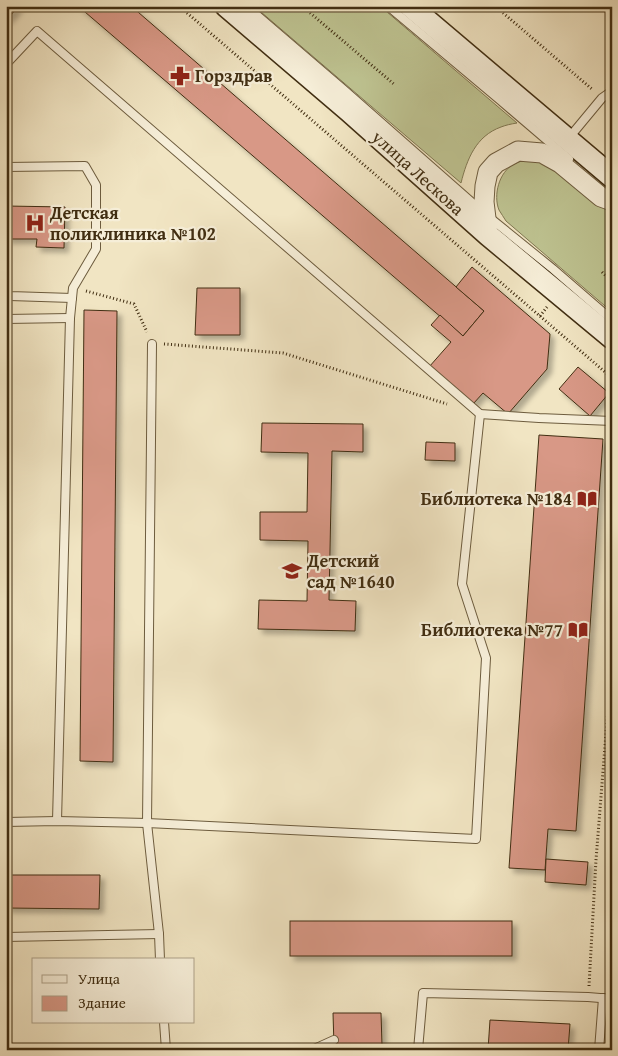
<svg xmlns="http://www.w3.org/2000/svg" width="618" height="1056" viewBox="0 0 618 1056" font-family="'Gentium Book Plus',serif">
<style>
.grass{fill:#bec391;stroke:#807852}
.building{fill:#d89886;stroke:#412e12;filter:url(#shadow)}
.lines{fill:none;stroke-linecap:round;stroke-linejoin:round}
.service-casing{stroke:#6d5c3e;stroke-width:10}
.tertiary-casing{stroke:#6d5c3e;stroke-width:21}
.secondary-casing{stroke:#412e12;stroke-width:24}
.path{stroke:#412e12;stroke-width:3;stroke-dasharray:1 2.5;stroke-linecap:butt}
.service{stroke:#f6eed8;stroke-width:8}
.tertiary{stroke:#f6eed8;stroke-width:19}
.secondary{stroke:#f6eed8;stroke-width:21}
.labels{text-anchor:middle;stroke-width:4.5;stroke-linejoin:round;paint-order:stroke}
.poi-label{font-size:18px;font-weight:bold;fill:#412e12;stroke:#f6eed8;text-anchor:start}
.street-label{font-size:18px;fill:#412e12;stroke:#f6eed8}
</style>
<defs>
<filter id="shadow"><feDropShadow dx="4.5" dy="4.5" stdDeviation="2.5" flood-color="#0004"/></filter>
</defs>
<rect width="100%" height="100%" fill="#f1e5c3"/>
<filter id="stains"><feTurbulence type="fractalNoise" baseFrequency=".004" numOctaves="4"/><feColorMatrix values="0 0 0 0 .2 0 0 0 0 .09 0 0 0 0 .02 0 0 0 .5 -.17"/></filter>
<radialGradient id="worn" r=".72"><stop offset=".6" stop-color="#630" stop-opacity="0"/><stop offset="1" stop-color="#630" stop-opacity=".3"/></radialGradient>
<!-- grass -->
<g class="grass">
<path d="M254 6H380L517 123C511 124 506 125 501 127 476 136 467 159 461 183Z"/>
<path d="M538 158 612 210V312L506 221C504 217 501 214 499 210 493 195 499 172 514 164 522 160 530 159 538 158Z"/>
</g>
<!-- building -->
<g class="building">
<path d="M6 6H19L6 21Z"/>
<path d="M78 6H131L484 311 463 336Z"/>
<path d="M6 206 65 207 64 248 36 247 37 239H6Z"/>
<path d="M472 267 550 334 547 369 508 414 483 393 473 404 429 367 451 342 431 325 440 315 463 336 484 311 456 287Z"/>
<path d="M197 288H240V335H195Z"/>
<path d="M84 310 117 311 113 762 80 761Z"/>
<path d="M578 367 609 393 590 416 559 389Z"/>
<path d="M262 423 363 424V452L332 451 329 600 356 601 355 631 258 629 259 600 307 601 308 541 260 540V512H307L308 453 261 452Z"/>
<path d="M539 435 603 439 576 831 548 829 545 870 509 868Z"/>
<path d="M426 442 455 443V461L425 460Z"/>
<path d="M546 859 588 862 586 885 545 882Z"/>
<path d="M6 875H100L99 909 6 908Z"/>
<rect x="290" y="921" width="222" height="35"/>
<path d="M333 1013H381L382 1045 334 1046Z"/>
<path d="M490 1020 570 1024 568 1050H488Z"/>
</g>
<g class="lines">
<defs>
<g id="service">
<path d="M246 6 343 89 485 214 553 269 612 320"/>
<path d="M388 6 500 100 569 159"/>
<path d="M6 64 37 31 480 414 539 418 612 421"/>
<path d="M568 139 602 98 612 91"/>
<path d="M6 167 85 166 96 185V249L73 288 70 318 57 821"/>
<path d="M6 295 10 296 72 298"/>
<path d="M6 319 70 318"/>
<path d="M152 344 147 823 159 934 160 960"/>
<path d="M6 822 57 821 147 823 476 839 486 658 462 584 480 414"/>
<path d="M6 937 159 934"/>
<path d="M164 1022 166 1050"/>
<path d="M312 1050 334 1040"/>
<path d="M418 1050 423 993 588 997 612 999"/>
<path d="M599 1050 603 998"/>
</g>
<path id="tertiary" d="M488 235 484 202 485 186 488 172 496 163 518 151 542 153 560 163 601 197 612 201"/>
<g id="secondary">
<path d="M226 6 349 111 488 235 612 338"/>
<path d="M410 6 612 177"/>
</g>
</defs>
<!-- service casing -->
<use href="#service" class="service-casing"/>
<!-- tertiary casing -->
<use href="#tertiary" class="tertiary-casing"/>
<!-- secondary casing -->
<use href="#secondary" class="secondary-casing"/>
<!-- path -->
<g class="path">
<path d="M179 6 612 378"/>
<path d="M302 6 395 85"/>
<path d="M495 6 593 90"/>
<path d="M602 272 612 282"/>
<path d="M86 291 134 304 147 332"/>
<path d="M540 316 547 307"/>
<path d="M164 344 283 353 447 404"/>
<path d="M589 986 596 860 612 657"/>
</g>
<!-- service -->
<use href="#service" class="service"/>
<!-- tertiary -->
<use href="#tertiary" class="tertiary"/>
<!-- secondary -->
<use href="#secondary" class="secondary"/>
</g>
<!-- icons -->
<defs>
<symbol id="pharmacy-bare" viewBox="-9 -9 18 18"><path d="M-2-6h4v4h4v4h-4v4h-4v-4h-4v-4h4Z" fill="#8f2418" stroke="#f6eed8" stroke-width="2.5" paint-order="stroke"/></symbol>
<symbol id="hospital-bare" viewBox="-9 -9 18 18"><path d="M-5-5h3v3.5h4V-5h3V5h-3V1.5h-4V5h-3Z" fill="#8f2418" stroke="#f6eed8" stroke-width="2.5" paint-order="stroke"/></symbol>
<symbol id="library-bare" viewBox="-9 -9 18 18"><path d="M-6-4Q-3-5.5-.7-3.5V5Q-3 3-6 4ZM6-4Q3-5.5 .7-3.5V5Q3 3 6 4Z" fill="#8f2418" stroke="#f6eed8" stroke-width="2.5" paint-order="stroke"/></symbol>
<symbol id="school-bare" viewBox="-9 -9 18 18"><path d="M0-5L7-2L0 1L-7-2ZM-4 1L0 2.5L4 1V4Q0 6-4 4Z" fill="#8f2418" stroke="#f6eed8" stroke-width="2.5" paint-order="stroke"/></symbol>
</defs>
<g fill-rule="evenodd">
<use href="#pharmacy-bare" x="166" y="62" width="28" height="28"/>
<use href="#hospital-bare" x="21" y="209" width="28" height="28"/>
<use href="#library-bare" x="573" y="485" width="28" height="28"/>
<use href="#school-bare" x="278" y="557" width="28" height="28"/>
<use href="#library-bare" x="564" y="616" width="28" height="28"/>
</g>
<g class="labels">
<!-- poi labels -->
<g class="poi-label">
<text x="195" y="82">Горздрав</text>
<text x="50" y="219">Детская<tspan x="50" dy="21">поликлиника №102</tspan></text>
<text x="572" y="505" text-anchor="end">Библиотека №184</text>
<text x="307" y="567">Детский<tspan x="307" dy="21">сад №1640</tspan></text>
<text x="563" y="636" text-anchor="end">Библиотека №77</text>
</g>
<!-- street labels -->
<g class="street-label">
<text transform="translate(418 173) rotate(42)" y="6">улица Лескова</text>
</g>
</g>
<!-- margin -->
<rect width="618" height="1056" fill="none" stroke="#f1e5c3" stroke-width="25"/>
<rect x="8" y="8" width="603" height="1041" fill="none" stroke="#412e12" stroke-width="2.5"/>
<rect x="12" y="12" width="593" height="1031" fill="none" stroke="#412e12"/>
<!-- legend -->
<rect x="32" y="958" width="162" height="65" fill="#f6eed8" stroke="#aea189"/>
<rect x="42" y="975" width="25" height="8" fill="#f6eed8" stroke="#aea189"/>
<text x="78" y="984" font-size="15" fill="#412e12">Улица</text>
<rect x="42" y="996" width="25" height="15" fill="#d89886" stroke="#aea189"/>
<text x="78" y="1008" font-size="15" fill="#412e12">Здание</text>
<rect width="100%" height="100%" filter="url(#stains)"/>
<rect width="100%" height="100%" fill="url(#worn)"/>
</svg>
